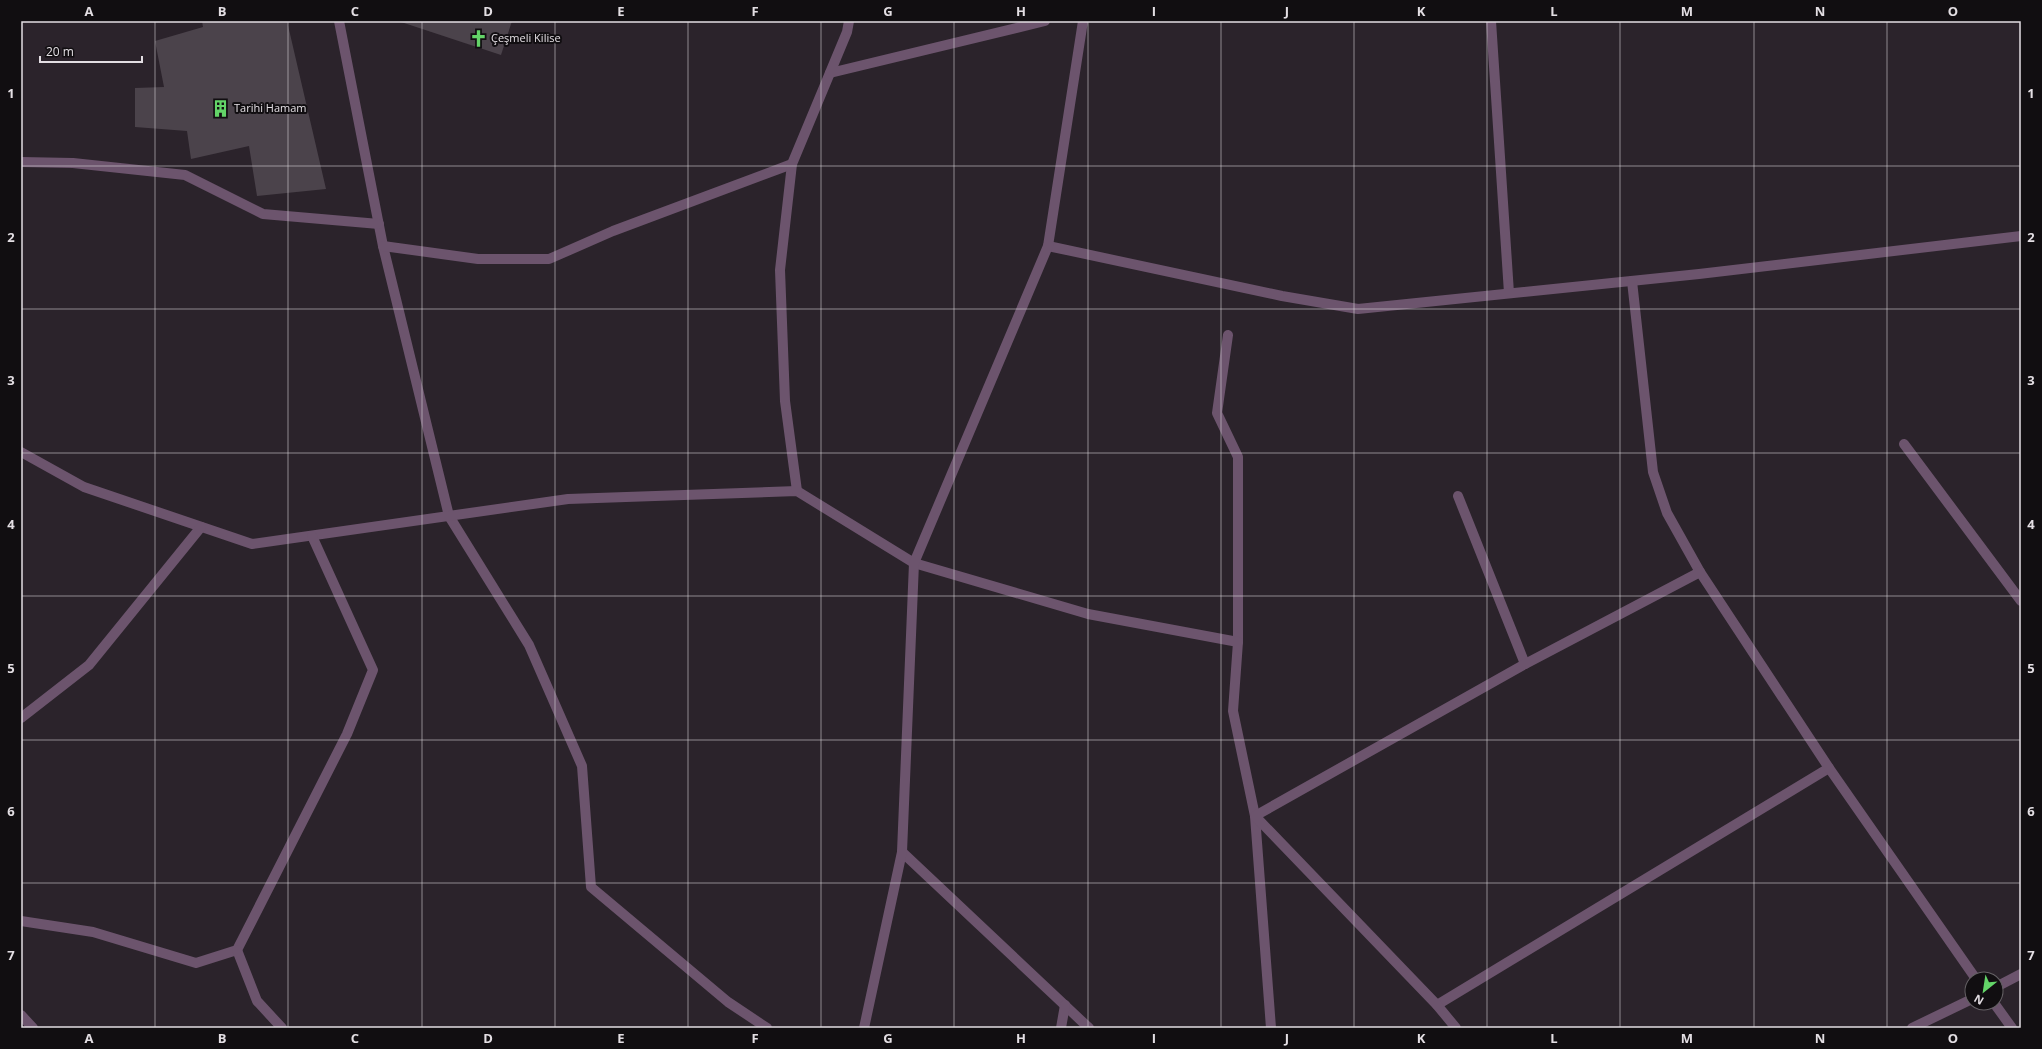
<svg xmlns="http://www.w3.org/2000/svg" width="2042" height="1049" viewBox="0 0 2042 1049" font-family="'Open Sans',sans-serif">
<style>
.building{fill:#4b434b}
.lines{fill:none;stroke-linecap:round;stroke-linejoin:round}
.minor{stroke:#6c546d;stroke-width:10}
.grid{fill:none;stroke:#e3dee3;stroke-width:1;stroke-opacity:0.55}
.labels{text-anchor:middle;stroke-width:4;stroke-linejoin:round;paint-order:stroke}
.poi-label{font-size:11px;fill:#e3dee3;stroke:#110e11;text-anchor:start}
.neatline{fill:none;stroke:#e3dee3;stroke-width:1.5}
.grid-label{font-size:13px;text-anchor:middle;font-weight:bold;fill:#e3dee3}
</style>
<rect width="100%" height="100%" fill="#2b232b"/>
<!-- building -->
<g class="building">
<path d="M202 21H287L326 189 257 196 249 146 191 159 187 131 135 127V88L164 87 155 41 203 27Z"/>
<path d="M398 21H512L501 55Z"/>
</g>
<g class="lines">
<!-- minor -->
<g class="minor">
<path d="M339 21 383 246 449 516 529 645 582 766 591 887 728 1002 767 1028"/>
<path d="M1491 21 1509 293"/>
<path d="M830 73 1045 21"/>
<path d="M21 162 73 163 185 175 263 214 379 224"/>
<path d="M383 246 478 259H549L613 231 792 164"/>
<path d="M1048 246 1282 296 1358 309 1699 274 2021 236"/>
<path d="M1632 281 1653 472 1667 513 1700 572"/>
<path d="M1228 335 1217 413 1238 457V642"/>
<path d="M1904 444 2021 601"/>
<path d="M21 452 84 487 252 544 568 499 797 491 914 563 1088 614 1238 642 1233 711 1255 816 1271 1028"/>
<path d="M797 491 785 401 780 270 792 164 847 32 849 21"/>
<path d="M1458 496 1525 664"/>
<path d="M21 718 89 665 201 527"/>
<path d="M902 852 1089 1028"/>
<path d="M21 921 93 932 196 963 237 950 347 734 373 670 312 536"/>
<path d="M237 950 257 1001 282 1028"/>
<path d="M1996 987 2021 974"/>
<path d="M1994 1003 2012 1028"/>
<path d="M1437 1005 1829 768"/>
<path d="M21 1015 33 1028"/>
<path d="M864 1028 902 852 914 563 1048 246 1083 21"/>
<path d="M1061 1028 1065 1005"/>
<path d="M1456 1028 1437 1005 1255 816 1525 664 1700 572 1829 768 1976 979"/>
<path d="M1912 1028 1972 999"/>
</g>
</g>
<!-- grid -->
<path class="grid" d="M155 21V1028M288 21V1028M422 21V1028M555 21V1028M688 21V1028M821 21V1028M954 21V1028M1088 21V1028M1221 21V1028M1354 21V1028M1487 21V1028M1620 21V1028M1754 21V1028M1887 21V1028M21 166H2021M21 309H2021M21 453H2021M21 596H2021M21 740H2021M21 883H2021"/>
<!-- icons -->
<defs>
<symbol id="church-bare" viewBox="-9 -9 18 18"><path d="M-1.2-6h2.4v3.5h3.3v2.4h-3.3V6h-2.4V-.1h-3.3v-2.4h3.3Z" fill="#63d468" stroke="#110e11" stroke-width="2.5" paint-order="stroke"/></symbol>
<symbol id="building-bare" viewBox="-9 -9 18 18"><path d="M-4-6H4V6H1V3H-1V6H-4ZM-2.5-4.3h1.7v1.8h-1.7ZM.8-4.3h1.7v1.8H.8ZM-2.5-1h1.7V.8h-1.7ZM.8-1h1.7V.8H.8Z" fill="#63d468" stroke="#110e11" stroke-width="2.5" paint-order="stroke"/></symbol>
</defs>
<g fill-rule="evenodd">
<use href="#church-bare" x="466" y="26" width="25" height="25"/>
<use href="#building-bare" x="208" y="96" width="25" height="25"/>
</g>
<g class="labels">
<!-- poi labels -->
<g class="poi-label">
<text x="491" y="42">Çeşmeli Kilise</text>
<text x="234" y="112">Tarihi Hamam</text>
</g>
</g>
<!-- border -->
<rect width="2042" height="1049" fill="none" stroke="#110e11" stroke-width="44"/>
<!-- north arrow -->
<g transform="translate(1984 991) rotate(210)"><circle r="19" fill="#110e11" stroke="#656165"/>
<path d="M0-3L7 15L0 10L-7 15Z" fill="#63d468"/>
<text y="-6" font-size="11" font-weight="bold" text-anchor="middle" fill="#e3dee3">N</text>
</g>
<!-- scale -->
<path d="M40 56v6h102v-6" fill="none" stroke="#e3dee3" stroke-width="2"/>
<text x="46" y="56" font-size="12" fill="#e3dee3" stroke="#110e11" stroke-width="3" paint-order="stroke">20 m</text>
<rect x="22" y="22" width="1998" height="1005" class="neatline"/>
<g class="grid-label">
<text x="89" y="16">A</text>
<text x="222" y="16">B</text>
<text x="355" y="16">C</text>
<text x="488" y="16">D</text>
<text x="621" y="16">E</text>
<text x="755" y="16">F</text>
<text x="888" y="16">G</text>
<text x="1021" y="16">H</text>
<text x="1154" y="16">I</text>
<text x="1287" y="16">J</text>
<text x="1421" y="16">K</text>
<text x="1554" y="16">L</text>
<text x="1687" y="16">M</text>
<text x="1820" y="16">N</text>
<text x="1953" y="16">O</text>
<text x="11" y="98">1</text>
<text x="2031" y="98">1</text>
<text x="11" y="242">2</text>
<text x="2031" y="242">2</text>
<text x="11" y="385">3</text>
<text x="2031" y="385">3</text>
<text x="11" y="529">4</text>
<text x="2031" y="529">4</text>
<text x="11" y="673">5</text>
<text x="2031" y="673">5</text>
<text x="11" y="816">6</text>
<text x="2031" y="816">6</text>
<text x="11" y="960">7</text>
<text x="2031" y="960">7</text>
<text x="89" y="1043">A</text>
<text x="222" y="1043">B</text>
<text x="355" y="1043">C</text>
<text x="488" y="1043">D</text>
<text x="621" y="1043">E</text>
<text x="755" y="1043">F</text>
<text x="888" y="1043">G</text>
<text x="1021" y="1043">H</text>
<text x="1154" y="1043">I</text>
<text x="1287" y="1043">J</text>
<text x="1421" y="1043">K</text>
<text x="1554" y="1043">L</text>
<text x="1687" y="1043">M</text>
<text x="1820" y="1043">N</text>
<text x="1953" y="1043">O</text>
</g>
</svg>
